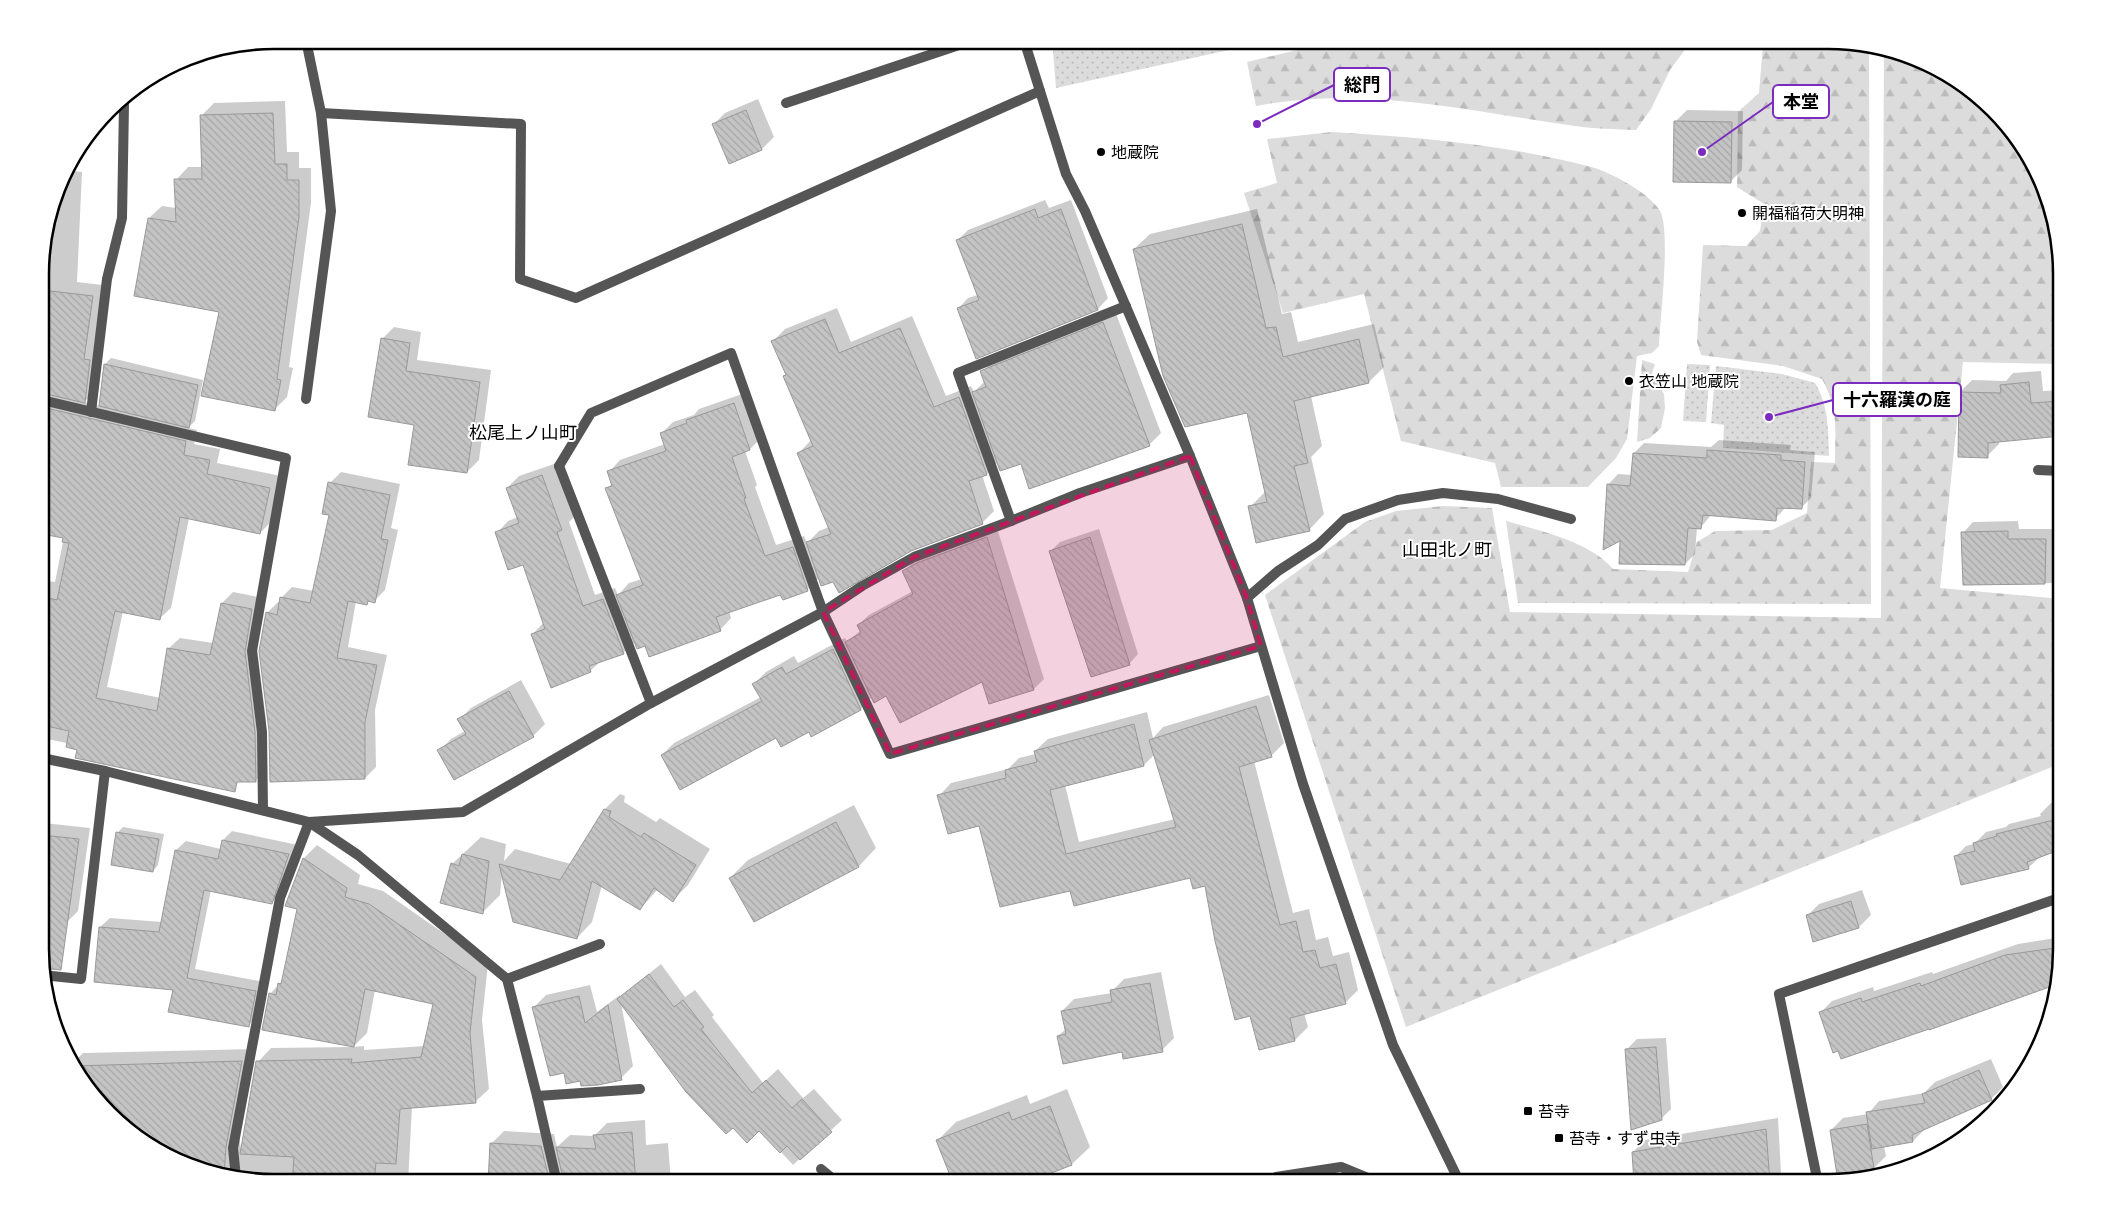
<svg xmlns="http://www.w3.org/2000/svg" width="2102" height="1223" viewBox="0 0 2102 1223" font-family="Poppins,'Noto Sans JP',sans-serif">
<style>
.grass{fill:url(#grass-dots)}
.forest{fill:url(#forest-firs)}
.shadow{fill:#0003;fill-rule:evenodd}
.building{fill:url(#building-back-hatch);stroke:#999}
.lines{fill:none;stroke-linecap:round;stroke-linejoin:round}
.lane{stroke:#555;stroke-width:10}
.street{stroke:#555;stroke-width:10}
.marked{fill:#c2185b;fill-opacity:0.2;stroke:#c2185b;stroke-width:4;stroke-dasharray:10 6;stroke-linejoin:round}
.poi-dot{fill:#000;stroke:#fff;stroke-width:2}
.labels{text-anchor:middle;stroke-width:4;stroke-linejoin:round;paint-order:stroke}
.poi-label{font-size:16px;fill:#000;stroke:#fff;text-anchor:start}
.neighbourhood-label{font-size:18px;fill:#000;stroke:#fff}
.rim{fill:none;stroke:#000;stroke-width:2.5}
.leader{fill:none;stroke:#7b2cbf;stroke-width:2}
.callout-dot{fill:#7b2cbf;stroke:#fff;stroke-width:2}
.callout{fill:#fff;stroke:#7b2cbf;stroke-width:2}
.callout-label{font-size:18px;text-anchor:middle;font-weight:bold;fill:#000}
</style>
<defs>
<pattern id="grass-dots" width="8" height="8" patternUnits="userSpaceOnUse" patternTransform="scale(1.25)"><rect width="8" height="8" fill="#dcdcdc"/><path d="M2 2h.1M6 6h.1" fill="none" stroke="#bbb" stroke-width="1.8" stroke-linecap="round"/></pattern>
<pattern id="forest-firs" width="22" height="20" patternUnits="userSpaceOnUse" patternTransform="scale(1.25)"><rect width="22" height="20" fill="#dcdcdc"/><path d="M5 1l3.5 6h-7zM16 11l3.5 6h-7z" fill="#bbb"/></pattern>
<pattern id="building-back-hatch" width="6" height="6" patternUnits="userSpaceOnUse" patternTransform="scale(1.25)"><rect width="6" height="6" fill="#c4c4c4"/><path d="M-1 5l2 2M0 0l6 6M5-1l2 2" fill="none" stroke="#a7a7a7"/></pattern>
</defs>
<rect width="100%" height="100%" fill="#fff"/>
<!-- grass -->
<g class="grass">
<path d="M1052 40H1274L1056 88Z"/>
<path d="M1687 364 1710 365 1706 422 1683 421Z"/>
<path d="M1716 366 1782 374 1815 383C1829 406 1828 430 1829 456L1723 448 1724 425 1711 423Z"/>
</g>
<!-- forest -->
<g class="forest">
<path d="M1340 40H1692L1670 70 1651 109 1636 130C1615 129 1595 129 1575 126 1470 111 1362 85 1256 106L1247 62Z"/>
<path d="M1758 40H1828L1869 45 1871 604 1518 603 1506 521C1538 530 1591 542 1613 569L1688 572 1697 542 1715 531 1772 530 1807 513 1811 462 1835 463C1835 429 1839 410 1822 379L1783 366 1701 355 1697 342 1703 245 1746 246 1760 231 1764 204 1737 187 1738 112 1759 93 1763 45Z"/>
<path d="M1884 47 1945 71 2023 144 2050 199 2061 258V364L1963 362 1940 588 2061 599 2062 763 1406 1027 1265 595 1365 522 1396 511 1443 506 1492 508 1510 612 1881 618Z"/>
<path d="M1332 132C1416 137 1510 145 1591 167 1610 172 1650 193 1660 211 1671 230 1660 320 1659 346L1652 353 1637 356 1627 439 1616 458 1588 487H1501L1495 463 1401 441 1364 294 1283 313 1244 193 1277 183 1267 139Z"/>
<path d="M1642 360 1655 364 1652 373 1664 394 1665 408 1661 428 1650 438 1637 442Z"/>
</g>
<!-- shadow -->
<g class="shadow">
<path d="M758 99 774 137 762 149 713 125 725 113Z"/>
<path d="M285 101 287 152H299V168H311V203L289 367 293 368 287 397 275 409 220 311 149 218 162 206 176 208V180L188 167H203L202 115 214 103Z"/>
<path d="M1687 110 1743 111 1742 170 1730 182 1675 122Z"/>
<path d="M64 170 82 172 77 282 103 285 96 391 84 402 100 406 105 364 111 358 203 380 195 421 188 428 197 430 194 444 220 449 217 463 281 476 271 522 260 533 189 518 171 608 159 619 123 611 107 687 161 698 168 649 180 638 213 643 222 603 233 592 263 598 256 639 266 720 267 769 255 781 42 738V580L55 582 64 537 42 533V244Z"/>
<path d="M1045 200 1049 208 1071 200 1108 298 1098 309 976 357 958 309 968 298 978 295 958 240 968 230Z"/>
<path d="M1257 209 1282 314 1291 312 1298 342 1374 324 1384 367 1369 382 1311 396 1322 446 1311 457 1324 514 1309 530 1250 507 1266 491 1248 411 1134 249 1150 234Z"/>
<path d="M837 308 851 342 912 316 946 396 971 386 974 392 985 381 982 372 994 360 1115 311 1161 433 1149 445 1022 462H998L987 474 982 475 994 511 982 523 833 580 819 578 807 590 781 593 729 611 731 618 720 630 646 645 636 641 624 652 601 661 590 671 533 634 544 622 524 563 497 533 508 521 518 517 507 488 519 476 554 464 574 517 569 522 595 595 615 588 618 595 629 583 642 579 607 489 613 483 609 472 620 460 665 444 661 434 673 422 694 415 699 409 745 393 761 438 750 449 745 451 757 485 755 487 776 545 804 536 807 543 819 531 829 527 799 453 811 440 773 341 785 329Z"/>
<path d="M394 327 421 332 417 360 491 370 479 460 467 472 415 424 382 339Z"/>
<path d="M2041 371 2043 391 2061 390V453H2060L2059 435 1999 441V444L1987 456 1960 392 1972 380 2006 381 2013 373Z"/>
<path d="M1719 440 1791 445 1790 450 1815 452 1811 498 1801 508 1786 507 1775 519 1711 515 1701 527H1697L1695 554 1685 564 1622 539 1608 485 1618 474 1632 475 1634 453 1644 443 1711 447Z"/>
<path d="M341 472 400 484 391 528 398 530 385 590 374 601 370 600 367 603 356 601 348 647 387 655 375 710 376 767 365 778 271 781 267 613 278 602H280L281 598 292 587 314 591 330 514V483Z"/>
<path d="M2018 521 2019 529H2061V583L1964 584 1963 533 1973 522Z"/>
<path d="M997 528 1044 679 1034 689 983 680 887 694 872 697 861 709 812 735 809 730 662 755 674 743 761 697 754 684 766 672 794 656 798 663 845 638 847 642 861 630 858 625 869 615 913 591 904 572 914 561Z"/>
<path d="M1099 529 1138 654 1129 664 1051 551 1060 542Z"/>
<path d="M521 680 545 724 533 736 439 751 451 739 465 731 459 720 471 708Z"/>
<path d="M1269 695 1284 743 1271 756 1254 761 1293 913 1309 909 1316 940 1328 937 1333 956 1349 952 1358 990 1345 1003 1304 1013 1308 1027 1295 1040 1260 1048 1251 1014 1206 885 1191 876 1071 889 939 796 951 783 1008 769 1019 758 1036 754 1035 751 1048 739 1147 712 1153 738 1163 727ZM1155 754 1175 819 1079 842 1065 785 1144 765Z"/>
<path d="M42 786 48 787 44 823 90 828 78 911 67 922 42 920Z"/>
<path d="M620 794 625 796 624 802 656 822 660 818 710 849 688 885 673 900 658 889 640 909 602 885 592 922 577 938 502 874 500 895 482 913 452 864 481 837 506 844 504 861 515 849 571 864 605 809Z"/>
<path d="M2062 799V848L2039 858 2028 868 1955 857 1966 846 1974 844 1986 832 2006 827 2009 824 2041 816 2040 814 2051 803Z"/>
<path d="M854 805 876 848 859 866 754 920 730 878 748 860Z"/>
<path d="M123 827 164 834 158 865 153 871 117 833Z"/>
<path d="M232 831 298 845 281 893 272 902 211 890 195 969 264 982 257 1016 248 1026 174 988 96 981 100 927 110 918 162 922 176 850 186 841 221 849 223 840Z"/>
<path d="M317 845 360 875 358 884 383 891 488 964 482 1020 489 1089 475 1102 412 1107 408 1183H274L213 1175 79 1079 73 1063 83 1053 255 1049 239 1135 241 1150 258 1062 271 1048 351 1047 270 994 283 980 299 908 287 905 304 858ZM375 990 434 1003 425 1046 364 1050V1046L353 1047 367 1033Z"/>
<path d="M1862 890 1871 915 1859 927 1814 941 1807 916 1819 904Z"/>
<path d="M2062 937V964L2056 984 1930 1029 1820 1013 1832 1001 1873 987 1874 991 1932 972 1933 974 2018 944Z"/>
<path d="M661 964 685 997 695 990 714 1015 712 1017 763 1083 778 1069 803 1098 814 1089 842 1120 793 1165 760 1129 621 1003 633 1066 621 1078 580 1079 565 1072 534 1007 546 995 590 985 597 1012 620 995V997Z"/>
<path d="M1161 972 1174 1038 1162 1050 1123 1051 1058 1036 1066 1029 1062 1011 1074 999 1112 993V991L1124 979Z"/>
<path d="M1666 1038 1671 1109 1661 1119 1627 1049 1637 1039Z"/>
<path d="M1991 1059 2003 1087 1991 1099 1925 1129 1913 1141 1884 1146 1886 1156 1874 1168 1831 1130 1843 1118 1868 1114 1879 1101 1924 1093 1935 1082Z"/>
<path d="M1067 1089 1090 1147 1072 1164 1023 1183 938 1140 956 1122 1027 1095 1030 1104Z"/>
<path d="M1778 1118 1781 1173 1772 1183H1650L1633 1152 1645 1140Z"/>
<path d="M645 1120 646 1145 668 1143 671 1183H489L492 1143 504 1131 554 1134 557 1147 570 1135 594 1136 607 1123Z"/>
</g>
<!-- building -->
<g class="building">
<path d="M746 110 762 150 729 164 712 124Z"/>
<path d="M273 113 275 164H287V180H299V217L277 379 281 380 275 411 201 396 219 312 134 296 148 218 176 222 174 179H202L200 115Z"/>
<path d="M1674 121 1732 122 1731 183 1673 182Z"/>
<path d="M1035 209 1038 218 1061 209 1098 310 976 359 957 308 979 300 956 240Z"/>
<path d="M1242 224 1266 328 1276 327 1283 357 1359 339 1369 383 1294 401 1308 463 1294 466 1310 531 1256 543 1248 506 1267 502 1247 413 1185 427 1163 376 1133 249Z"/>
<path d="M42 290 93 296 84 359 90 360 85 403 42 393Z"/>
<path d="M825 319 839 353 900 328 934 407 959 397 987 475 969 481 983 524 911 551 839 593 833 582 821 586 806 542 831 534 797 453 813 446 783 376 786 375 771 341Z"/>
<path d="M1103 322 1150 446 1029 489 1021 464 1000 471 972 392 986 387 980 371Z"/>
<path d="M381 338 410 343 406 371 480 382 467 473 408 465 414 425 368 417Z"/>
<path d="M104 364 198 385 189 428 99 406Z"/>
<path d="M2029 382 2031 403 2061 401V436L1988 443V458L1958 457 1959 392 2001 393 2000 385Z"/>
<path d="M734 403 750 450 732 457 746 498 744 499 765 556 793 547 808 591 783 600 780 595 716 617 721 631 649 657 645 646 637 649 616 595 643 585 605 488 612 486 607 471 666 451 660 433 687 423 686 420Z"/>
<path d="M42 407 186 441 184 455 210 460 207 474 270 488 260 534 180 517 160 620 115 611 96 698 157 711 167 648 210 655 221 603 252 609 245 652 255 732 256 782H237L235 792 75 758 77 750 66 747 69 731 42 725V625L48 598 57 600 69 543 62 542 63 538 42 534Z"/>
<path d="M1707 450 1781 455V460L1805 462 1802 509 1777 508 1776 521 1703 515 1701 529 1688 528 1685 565 1619 564 1620 541 1603 550 1607 484 1630 486 1633 453 1707 458Z"/>
<path d="M542 475 562 530 557 532 583 606 603 599 624 654 589 666 591 672 551 688 531 634 545 629 523 565 508 570 495 532 519 523 506 488Z"/>
<path d="M328 482 390 495 381 539 388 540 375 603 368 601 367 605 348 601 337 658 377 665 365 722V779L270 782 269 731 259 651 266 612 277 615 280 597 310 603 329 515 322 514Z"/>
<path d="M2008 531V539H2046L2045 584 1963 585 1961 532Z"/>
<path d="M987 537 1034 690 989 704 982 682 900 723 886 696 874 703 845 642 861 633 857 625 913 594 902 571 917 563Z"/>
<path d="M1090 537 1130 665 1091 677 1049 551Z"/>
<path d="M833 649 861 710 811 737 809 732 781 747 776 738 680 790 661 755 762 701 752 684 782 667 786 674Z"/>
<path d="M509 691 534 737 454 780 437 750 466 734 457 719Z"/>
<path d="M1256 706 1272 757 1239 767 1280 925 1296 921 1303 952 1315 950 1320 968 1336 964 1346 1004 1290 1018 1295 1041 1259 1050 1250 1016 1235 1020 1215 941 1205 886 1193 889 1190 878 1074 906 1070 891 1000 907 979 826 948 834 937 795 1006 778 1005 770 1037 762 1034 751 1134 724 1144 766 1050 790 1066 854 1176 827 1149 740Z"/>
<path d="M604 809 611 811 609 817 641 837 644 833 696 865 673 902 654 888 640 910 592 881 577 939 513 922 499 864 560 880Z"/>
<path d="M2062 818V849L2027 862 2029 869 1961 885 1954 856 1975 851 1973 843 1997 836 1996 834Z"/>
<path d="M836 822 859 867 754 922 729 878Z"/>
<path d="M116 832 159 839 153 872 111 865Z"/>
<path d="M42 835 79 839 61 970 42 968Z"/>
<path d="M222 840 289 854 272 904 204 890 187 978 256 991 249 1027 168 1012 173 990 94 982 99 927 159 932 175 850 218 859Z"/>
<path d="M462 854 489 861 483 914 440 903 451 863 459 866Z"/>
<path d="M303 858 347 888 345 897 369 904 476 977 470 1033 476 1103 400 1109 396 1164 376 1163 374 1183H292L294 1157 240 1154 256 1061 352 1059 351 1063 421 1057 433 1004 365 989 354 1047 262 1030 269 993 276 995 278 983 281 984 297 909 285 906Z"/>
<path d="M1851 901 1859 928 1813 942 1806 915Z"/>
<path d="M2062 947V964L2055 985 1929 1030V1029L1841 1059 1838 1051 1833 1053 1819 1012 1861 998 1862 1002 1920 983 1921 986 2005 955Z"/>
<path d="M649 974 674 1007 683 1000 704 1027 701 1029 752 1093 766 1080 792 1108 802 1099 832 1132 800 1160 787 1146 780 1153 759 1131 747 1143 733 1128 726 1134 686 1092 617 999Z"/>
<path d="M1150 983 1163 1052 1123 1059 1122 1052 1063 1064 1057 1036 1066 1034 1061 1011 1112 1002 1110 990Z"/>
<path d="M579 996 585 1023 608 1005 622 1080 598 1085 581 1086 580 1081 566 1084 564 1073 550 1076 532 1007Z"/>
<path d="M1656 1047 1662 1120 1631 1130 1625 1049Z"/>
<path d="M242 1061 226 1147 224 1176 213 1175 157 1152 79 1079 74 1066Z"/>
<path d="M1979 1070 1992 1100 1912 1135 1913 1142 1872 1149 1866 1112 1925 1103 1922 1094Z"/>
<path d="M1050 1106 1072 1165 1026 1183H953L936 1140 1009 1112 1012 1120Z"/>
<path d="M1867 1124 1874 1169 1837 1175 1830 1130Z"/>
<path d="M1766 1129 1770 1183H1634L1632 1152Z"/>
<path d="M632 1132 636 1183H564L556 1147 596 1149 593 1135Z"/>
<path d="M490 1143 541 1146 550 1183H488Z"/>
</g>
<g class="lines">
<!-- lane -->
<g class="lane">
<path d="M786 103 974 40"/>
<path d="M42 400 286 458 252 651 262 732 263 810"/>
<path d="M91 412 107 279 122 218 124 105 122 97"/>
<path d="M559 466 591 413 731 353 823 612"/>
<path d="M1011 521 958 373 1126 306"/>
<path d="M1247 598 1278 571 1318 545 1345 519 1398 500 1443 493 1498 499 1571 519"/>
<path d="M42 975 81 979 105 771"/>
<path d="M507 979 600 944"/>
<path d="M821 1169 838 1183"/>
<path d="M236 1178 233 1148 280 898 309 822"/>
<path d="M557 1183 537 1096 640 1089"/>
</g>
<!-- street -->
<g class="street">
<path d="M1024 40 1066 174 1085 211 1190 456 1247 598 1303 784 1393 1045 1460 1183"/>
<path d="M321 113 521 124 520 279 576 298 1040 91"/>
<path d="M306 399 331 211 321 113 306 40"/>
<path d="M559 466 651 703"/>
<path d="M2038 470 2061 471"/>
<path d="M823 612 890 754 1261 646"/>
<path d="M42 758 105 771 309 822 463 812 651 703 823 612 862 586 914 557 1011 521 1080 493 1190 456"/>
<path d="M309 822 358 855 507 979 537 1096"/>
<path d="M1266 1183 1276 1177 1341 1167 1380 1183"/>
<path d="M1818 1183 1779 994 2062 897"/>
</g>
</g>
<!-- marked area -->
<path class="marked" d="M1190 456 1247 598 1261 646 890 754 823 612 914 557Z"/>
<!-- markers -->
<g class="poi-dot">
<circle cx="1101" cy="152" r="5"/>
<circle cx="1742" cy="213" r="5"/>
<circle cx="1629" cy="381" r="5"/>
<rect x="1523" y="1106" width="10" height="10" rx="2.5"/>
<rect x="1554" y="1133" width="10" height="10" rx="2.5"/>
</g>
<g class="labels">
<!-- poi labels -->
<g class="poi-label">
<text x="1111" y="158">地蔵院</text>
<text x="1752" y="219">開福稲荷大明神</text>
<text x="1639" y="387">衣笠山 地蔵院</text>
<text x="1538" y="1117">苔寺</text>
<text x="1569" y="1144">苔寺・すず虫寺</text>
</g>
<!-- neighbourhood labels -->
<g class="neighbourhood-label">
<text x="523" y="439">松尾上ノ山町</text>
<text x="1447" y="556">山田北ノ町</text>
</g>
</g>
<!-- crop -->
<path d="M0 0H2102V1223H0ZM274 49H1828A225 225 0 0 1 2053 274V949A225 225 0 0 1 1828 1174H274A225 225 0 0 1 49 949V274A225 225 0 0 1 274 49Z" fill="#fff" fill-rule="evenodd"/>
<path class="rim" d="M274 49H1828A225 225 0 0 1 2053 274V949A225 225 0 0 1 1828 1174H274A225 225 0 0 1 49 949V274A225 225 0 0 1 274 49Z"/>
<!-- callouts -->
<path class="leader" d="M1257 124L1334 85M1702 152L1773 102M1769 417L1833 400"/>
<g class="callout-dot">
<circle cx="1257" cy="124" r="5"/>
<circle cx="1702" cy="152" r="5"/>
<circle cx="1769" cy="417" r="5"/>
</g>
<g class="callout">
<rect x="1334" y="68" width="56" height="33" rx="5"/>
<rect x="1773" y="85" width="56" height="33" rx="5"/>
<rect x="1833" y="383" width="128" height="33" rx="5"/>
</g>
<g class="callout-label">
<text x="1362" y="91">総門</text>
<text x="1801" y="108">本堂</text>
<text x="1897" y="406">十六羅漢の庭</text>
</g>
</svg>
